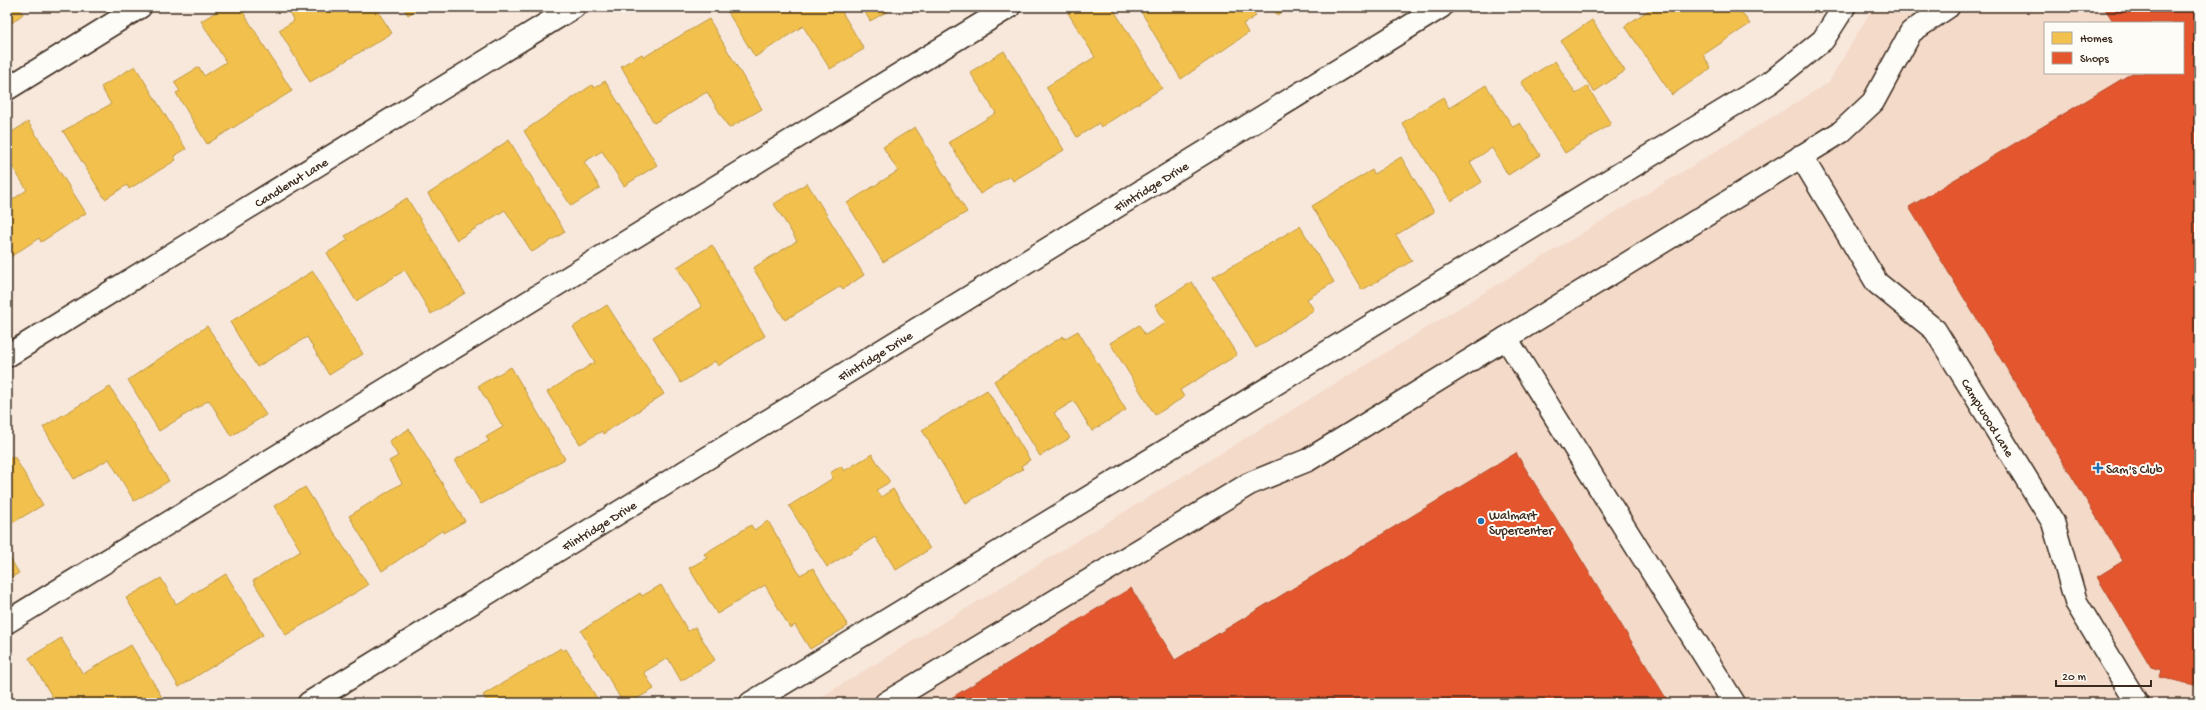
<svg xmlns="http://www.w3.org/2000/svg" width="2206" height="710" viewBox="0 0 2206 710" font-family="'Gochi Hand',sans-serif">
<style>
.built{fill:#f4dac9;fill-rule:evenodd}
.homes{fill:#f2c14e;stroke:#bb9440}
.shops{fill:#e4572e;stroke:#b14a29}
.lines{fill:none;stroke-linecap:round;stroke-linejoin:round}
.minor-casing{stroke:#3b2a1e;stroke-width:25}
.minor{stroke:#fdfcf7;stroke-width:22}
.poi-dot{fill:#1f6fb2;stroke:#fdfcf7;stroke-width:1.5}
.labels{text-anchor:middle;stroke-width:4;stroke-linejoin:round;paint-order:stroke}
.street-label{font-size:13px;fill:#3b2a1e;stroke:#fdfcf7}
.poi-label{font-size:13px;fill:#3b2a1e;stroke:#fdfcf7;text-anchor:start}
</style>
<rect width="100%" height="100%" fill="#f8e8dc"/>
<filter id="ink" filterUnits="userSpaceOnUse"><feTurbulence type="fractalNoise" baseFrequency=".025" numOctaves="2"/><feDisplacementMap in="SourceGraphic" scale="8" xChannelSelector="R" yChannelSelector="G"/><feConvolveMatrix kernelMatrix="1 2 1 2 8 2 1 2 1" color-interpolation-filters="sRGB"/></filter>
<g filter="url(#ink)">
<!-- built -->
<path class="built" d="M1873 7H2199V703H811L1828 83ZM2045 23H2183V73H2045Z"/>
<!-- homes -->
<g class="homes">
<path d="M7 7H18L23 14 7 27Z"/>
<path d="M224 7H240L292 91 207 144 176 93 180 91 174 82 199 67 204 76 226 62 201 21Z"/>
<path d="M286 7H375L392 33 310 82 279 30 294 21Z"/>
<path d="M403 7H421L408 15Z"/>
<path d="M732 7H839L864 49 830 69 803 26 755 57 727 11Z"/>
<path d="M862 7H895L870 21Z"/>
<path d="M1078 7H1112L1162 88 1101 127 1099 123 1077 137 1046 87 1095 57 1068 13Z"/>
<path d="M1145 7H1250L1256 16 1243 24 1248 33 1181 79 1140 10Z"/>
<path d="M1272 7H1300L1293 12 1290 7 1277 15Z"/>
<path d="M1653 7H1738L1750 24 1703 55 1711 68 1672 95 1625 26Z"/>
<path d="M709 19 762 109 729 128 707 92 654 123 621 66 642 54 644 57Z"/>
<path d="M1592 20 1625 71 1594 92 1561 41Z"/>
<path d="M1004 51 1064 150 1013 181 1010 176 980 194 949 142 996 113 970 72Z"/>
<path d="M1555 61 1576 94 1587 86 1611 124 1565 153 1521 82Z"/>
<path d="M135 66 186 149 174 156 176 160 129 189 127 185 105 199 63 131 111 104 101 87Z"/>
<path d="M605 81 657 165 624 186 602 151 584 162 600 188 571 206 524 131 592 85 594 88Z"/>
<path d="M1486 85 1513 127 1520 123 1540 155 1508 175 1492 148 1470 162 1482 182 1451 201 1402 123 1443 97 1449 108Z"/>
<path d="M28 122 86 213 41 242 39 238 7 259V203L27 190 7 158V135Z"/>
<path d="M915 127 967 212 883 262 847 203 898 171 883 147Z"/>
<path d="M509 140 565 232 532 252 505 210 457 240 428 194Z"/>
<path d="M1401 157 1434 212 1396 235 1412 261 1362 290 1312 206 1372 170 1374 174Z"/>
<path d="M807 183 864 275 843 289 841 286 785 320 753 268 797 241 774 204Z"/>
<path d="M407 198 465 293 431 314 405 270 356 301 327 253 348 240 345 236Z"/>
<path d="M1300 226 1334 282 1307 299 1314 310 1256 348 1213 277Z"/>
<path d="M712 245 765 336 718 366 715 361 681 383 653 337 702 307 677 267Z"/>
<path d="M313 271 363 354 329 375 307 337 257 367 230 322Z"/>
<path d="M1192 282 1237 355 1180 390 1184 397 1155 415 1110 343 1139 325 1145 335 1166 323 1155 305Z"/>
<path d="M607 305 664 394 603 434 602 431 580 444 547 392 595 362 573 327Z"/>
<path d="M207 326 266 415 231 436 209 400 159 431 128 380Z"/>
<path d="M1078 331 1126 410 1092 431 1074 401 1054 413 1070 438 1040 456 994 381 1063 336 1064 339Z"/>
<path d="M511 367 565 459 481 504 455 460 489 441 486 437 503 427 478 386Z"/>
<path d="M110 387 169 481 134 501 109 459 74 479 43 427Z"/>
<path d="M987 390 1030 460 1021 466 1023 469 966 503 922 430Z"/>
<path d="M409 429 465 521 444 533 443 530 382 571 349 516 402 483 389 461 398 456 389 441Z"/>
<path d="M872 454 890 482 876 490 881 497 893 489 930 549 896 570 875 537 827 567 789 506 833 478 830 473 841 466 844 471Z"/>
<path d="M14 456 43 505 7 526V460Z"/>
<path d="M305 487 368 585 286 635 253 581 301 551 274 506Z"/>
<path d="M768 521 800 575 813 568 848 626 810 649 795 625 790 628 765 585 717 614 689 568 707 558 704 554 751 525 754 530Z"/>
<path d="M7 553 19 573 7 580Z"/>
<path d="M226 574 263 635 179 687 126 598 161 578 176 604Z"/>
<path d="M661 585 688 631 695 627 715 660 681 681 668 658 644 672 654 689 629 703H623L581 631 640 593 642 596Z"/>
<path d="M61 638 83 674 131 645 163 699 156 703H56L29 658Z"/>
<path d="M561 648 563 651 566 649 600 703H488L483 695Z"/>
</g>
<!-- shops -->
<g class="shops">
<path d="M2104 7H2193L2199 17V686L2159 677 2161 670 2151 667 2097 577 2123 561 1909 207 2132 73H2183V23H2114Z"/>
<path d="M1516 453 1669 703H954L951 698 1131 588 1175 660Z"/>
</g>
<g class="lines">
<defs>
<g id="minor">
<path d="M7 89 140 7"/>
<path id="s1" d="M1801 156 1877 283 1935 330 2053 522 2076 602 2137 703"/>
<path d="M1506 338 1734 703"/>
<path id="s2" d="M7 356 574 7"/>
<path d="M7 622 1009 7"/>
<path id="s3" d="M309 703 1441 7"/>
<path d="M751 703 1771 82 1823 40 1844 7"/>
<path d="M886 703 1249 484 1308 460 1841 132 1873 102 1911 32 1948 7"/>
</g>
</defs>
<!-- minor casing -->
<use href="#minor" class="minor-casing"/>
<!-- minor -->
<use href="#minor" class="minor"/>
</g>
</g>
<!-- markers -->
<g class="poi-dot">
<path d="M2096 462h4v4h4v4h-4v4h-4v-4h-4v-4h4z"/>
<circle cx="1481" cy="521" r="4"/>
</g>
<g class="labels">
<!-- street labels -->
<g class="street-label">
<text dy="5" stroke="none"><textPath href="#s2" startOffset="333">Candlenut Lane</textPath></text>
<text dy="5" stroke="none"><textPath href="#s3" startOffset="988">Flintridge Drive</textPath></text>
<text dy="5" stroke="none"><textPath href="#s3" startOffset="664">Flintridge Drive</textPath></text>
<text dy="5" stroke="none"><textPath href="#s1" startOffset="325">Campwood Lane</textPath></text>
<text dy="5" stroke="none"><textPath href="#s3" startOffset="340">Flintridge Drive</textPath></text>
</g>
<!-- poi labels -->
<g class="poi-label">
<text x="2106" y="473">Sam's Club</text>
<text x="1489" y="519">Walmart<tspan x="1489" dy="15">Supercenter</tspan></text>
</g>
</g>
<!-- margin -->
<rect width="2206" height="710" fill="none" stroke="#fdfcf7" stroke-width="24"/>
<rect x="12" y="12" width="2182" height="686" fill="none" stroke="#3b2a1e" stroke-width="1.5" filter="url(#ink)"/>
<!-- legend -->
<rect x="2044" y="22" width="140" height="52" fill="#fdfcf7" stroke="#afa8a0"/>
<rect x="2052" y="32" width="20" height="12" fill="#f2c14e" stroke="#afa8a0"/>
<text x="2080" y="42" font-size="12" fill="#3b2a1e">Homes</text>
<rect x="2052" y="52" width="20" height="12" fill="#e4572e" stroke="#afa8a0"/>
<text x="2080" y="62" font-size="12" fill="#3b2a1e">Shops</text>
<!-- scale -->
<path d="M2056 680v6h95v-6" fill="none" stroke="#3b2a1e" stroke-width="2"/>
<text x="2062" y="680" font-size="12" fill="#3b2a1e" stroke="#fdfcf7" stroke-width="3" paint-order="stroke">20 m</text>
</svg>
